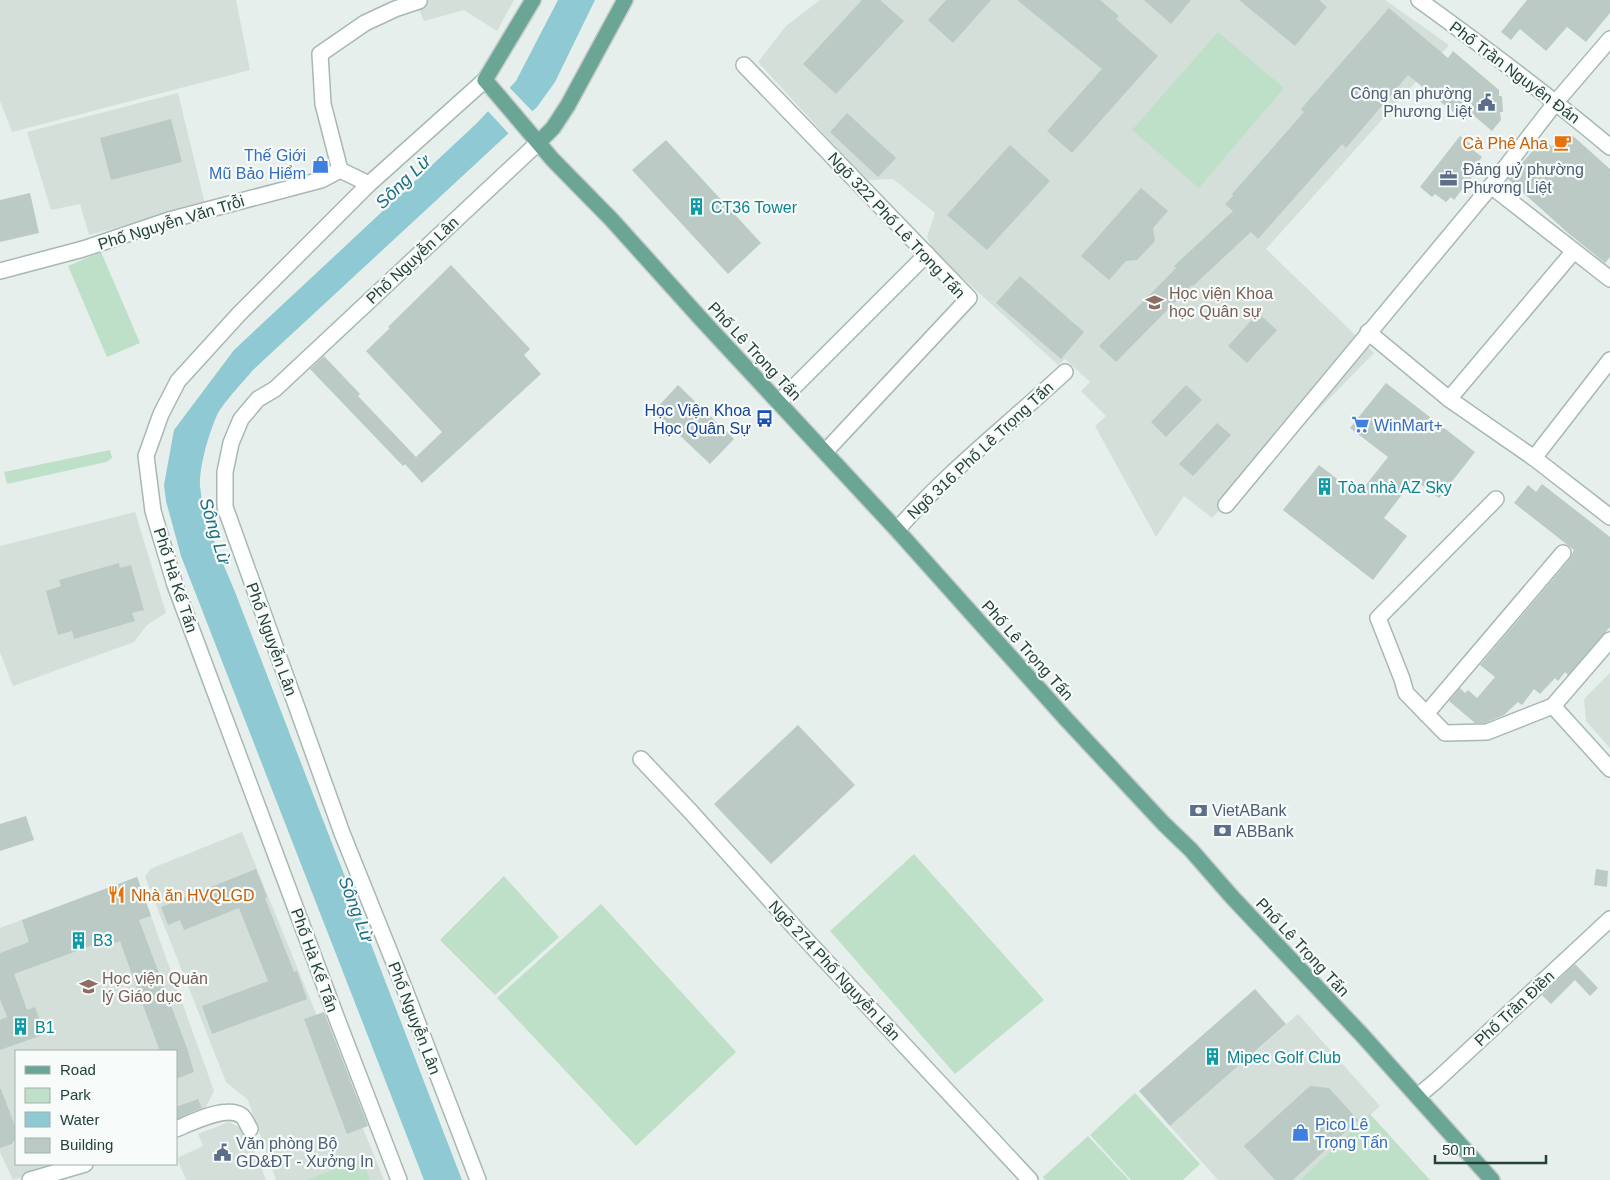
<svg xmlns="http://www.w3.org/2000/svg" width="1610" height="1180" viewBox="0 0 1610 1180" font-family="Helvetica,sans-serif">
<style>
.built{fill:#d4dfda}
.green{fill:#bfe0c8}
.water{fill:#8ec9d4}
.pier{fill:#e6efeb}
.building{fill:#bbcac4}
.lines{fill:none;stroke-linecap:round;stroke-linejoin:round}
.minor-casing{stroke:#a8b8b2;stroke-width:18}
.major-casing{stroke:#c2cac8;stroke-width:18}
.minor{stroke:#fff;stroke-width:15}
.major{stroke:#6aa596;stroke-width:15}
.labels{text-anchor:middle;stroke-width:4.5;stroke-linejoin:round;paint-order:stroke}
.street-label{font-size:16px;fill:#24423a;stroke:#f7fbf9}
.service-label{font-size:16px;fill:#4e5e75;stroke:#f7fbf9;text-anchor:start}
.food-label{font-size:16px;fill:#c56008;stroke:#f7fbf9;text-anchor:end}
.shop-label{font-size:16px;fill:#366cbe;stroke:#f7fbf9;text-anchor:start}
.culture-label{font-size:16px;fill:#0d838f;stroke:#f7fbf9;text-anchor:start}
.education-label{font-size:16px;fill:#785e54;stroke:#f7fbf9;text-anchor:start}
.transit-label{font-size:16px;fill:#164399;stroke:#f7fbf9;text-anchor:end}
.water-label{font-size:18px;font-style:italic;fill:#1c6f80;stroke:#f7fbf9}
</style>
<rect width="100%" height="100%" fill="#e6efeb"/>
<!-- built -->
<g class="built">
<path d="M0 0H236L250 70 12 132 0 101Z"/>
<path d="M415 0H514L497 31 464 10 424 21Z"/>
<path d="M820 0H1385L1449 45 1266 249 1374 353 1212 518 1184 496 1156 537 1095 426 1106 416 1081 391 1090 382 1065 359 1058 365 933 251 927 237 935 213 893 179 866 180 758 62 786 26Z"/>
<path d="M178 93 205 204 89 235 80 204 51 210 27 132Z"/>
<path d="M135 512 166 613 147 625 134 642 13 686 0 652V546Z"/>
<path d="M1610 673V748L1586 721 1584 699Z"/>
<path d="M242 832 384 1180H276L248 1100 226 1082 145 877 150 869Z"/>
<path d="M137 877 214 1091 203 1112 176 1122V1051H16V1164H59L13 1180 0 1152V928Z"/>
<path d="M1298 1014 1380 1106 1300 1180H1218L1170 1126Z"/>
<path d="M229 1122 243 1129 251 1143 266 1180H186L177 1158 203 1146 198 1134Z"/>
</g>
<!-- green -->
<g class="green">
<path d="M1218 32 1284 88 1199 188 1132 130Z"/>
<path d="M101 252 140 343 107 357 68 266Z"/>
<path d="M110 450 112 458 106 462 7 484 4 472Z"/>
<path d="M914 854 1044 1000 955 1074 830 931Z"/>
<path d="M504 876 559 937 495 995 440 940Z"/>
<path d="M601 904 736 1052 636 1146 497 998Z"/>
<path d="M1135 1093 1200 1164 1183 1180H1131L1090 1135Z"/>
<path d="M1370 1114 1430 1180H1300Z"/>
<path d="M1088 1136 1129 1180H1045L1043 1177Z"/>
<path d="M362 1159 370 1180H306Z"/>
</g>
<!-- water -->
<path class="water" d="M558 0H595L555 82 537 107 253 370C243 382 223 403 217 415 209 433 199 467 200 486 204 523 221 558 235 592L462 1180H424L181 556 166 501 164 485 174 430 234 350 477 123 516 81Z"/>
<!-- pier -->
<path class="pier" d="M508 86 534 113 510 135 486 109Z"/>
<!-- building -->
<g class="building">
<path d="M862 0H880L904 21 836 94 803 64Z"/>
<path d="M946 0H991L953 43 928 20Z"/>
<path d="M1017 0H1100L1119 16 1116 19 1158 56 1072 153 1047 131 1102 69Z"/>
<path d="M1144 0H1191L1171 24Z"/>
<path d="M1239 0H1319L1327 7 1295 46Z"/>
<path d="M1527 0H1610V13L1586 42 1567 27 1546 51 1520 29 1511 40 1501 32Z"/>
<path d="M1389 8 1448 58 1453 51 1499 90V96H1502L1503 112H1500L1501 120 1492 131 1460 104 1453 112 1408 75 1346 148 1342 144 1258 239 1251 232 1193 286 1192 285 1116 362 1099 346 1176 268 1174 266 1233 211 1225 204 1233 196 1232 194 1304 112 1301 109Z"/>
<path d="M847 113 896 158 878 177 830 132Z"/>
<path d="M171 119 182 162 111 180 100 138Z"/>
<path d="M1572 135 1610 169V257L1605 263 1568 233 1508 179 1536 147 1539 150 1546 141 1552 147 1557 141 1563 146Z"/>
<path d="M1460 136 1473 146 1472 149 1482 157 1475 166 1478 169 1454 200 1451 197 1446 202 1435 194 1432 197 1420 187Z"/>
<path d="M666 140 761 243 728 274 632 170Z"/>
<path d="M1010 145 1050 181 987 250 947 215Z"/>
<path d="M1141 188 1168 211 1153 228 1155 241 1137 260 1126 261 1109 280 1081 256Z"/>
<path d="M30 193 39 233 0 242V200Z"/>
<path d="M451 265 530 349 524 355 541 374 422 483 405 464 403 466 310 369 324 356 360 394 358 396 416 457 442 432 366 351 390 328 388 327Z"/>
<path d="M1020 276 1084 332 1061 359 996 303Z"/>
<path d="M1258 313 1277 330 1247 363 1228 346Z"/>
<path d="M1386 383 1475 452 1439 498 1414 479 1384 518 1407 536 1373 580 1283 510 1319 465 1358 495 1388 457 1350 428Z"/>
<path d="M678 385 734 439 710 464 654 411Z"/>
<path d="M1186 385 1202 400 1166 437 1151 422Z"/>
<path d="M1217 423 1231 435 1193 476 1179 464Z"/>
<path d="M1542 484 1610 537V627L1568 675 1565 672 1558 681 1555 678 1540 694 1534 689 1522 705 1518 702 1504 715 1485 723H1475L1449 701 1460 688 1465 693 1468 690 1477 698 1495 677 1480 665 1570 559 1574 550 1514 503 1528 485 1536 492Z"/>
<path d="M119 563 120 568 131 565 144 610 132 613 135 621 74 639 72 631 58 635 46 591 61 586 59 580Z"/>
<path d="M798 725 855 785 771 864 714 804Z"/>
<path d="M26 816 34 840 0 851V824Z"/>
<path d="M256 869 267 897 265 898 294 972 297 971 307 999 212 1034 202 1006 268 981 239 908 184 930 180 920 168 925 161 907Z"/>
<path d="M1596 869 1608 871 1607 887 1594 885Z"/>
<path d="M137 877 151 916 139 920 188 1051 194 1072 176 1079V1051H160L141 1000 120 941 105 947 104 941 14 974 27 1010 35 1007 45 1034 0 1050V1020L7 1017 0 999V953L29 942 22 920Z"/>
<path d="M1575 964 1598 988 1590 996 1575 980 1551 1004 1542 995Z"/>
<path d="M1255 989 1286 1024 1170 1126 1139 1091Z"/>
<path d="M324 1012 368 1126 347 1134 304 1019Z"/>
<path d="M1310 1086 1329 1088 1358 1120 1293 1180H1275L1244 1146Z"/>
<path d="M0 1089H1L16 1129V1140L13 1141 12 1144 0 1148Z"/>
<path d="M198 1099 202 1108 176 1119V1107Z"/>
</g>
<g class="lines">
<defs>
<g id="minor">
<path d="M1419 0C1484 47 1548 95 1610 147"/>
<path d="M744 65 969 298 825 452"/>
<path d="M369 184 340 170 323 104 320 54 365 23 395 9 419 1"/>
<path d="M1491 186 1610 279"/>
<path d="M0 271 83 249 169 220 321 180 340 170"/>
<path d="M1368 332 1449 399 1534 458 1610 517"/>
<path d="M1449 399 1574 251"/>
<path d="M779 402 927 254"/>
<path d="M1534 458 1610 360"/>
<path d="M1496 499 1378 618 1402 679 1406 693 1445 733 1487 732 1553 706 1610 640"/>
<path d="M1226 505 1491 186 1556 102 1610 39"/>
<path d="M897 530C947 472 1009 424 1065 372"/>
<path d="M1553 706 1610 769"/>
<path d="M1426 714 1563 553"/>
<path d="M641 759 691 812 797 930 1030 1180"/>
<path d="M1418 1096 1437 1080 1610 919"/>
<path d="M176 1129C191 1123 227 1104 242 1116 245 1118 248 1126 250 1129"/>
<path d="M30 1180 85 1164"/>
<path d="M399 1180 337 1019 175 585 153 511 146 456 161 414 178 381 239 314 369 184 485 80"/>
<path d="M478 1180 405 990 342 833 225 507V472L231 443 241 419 258 399 275 389 539 142"/>
</g>
<g id="major">
<path d="M533 0 485 80 553 160 611 219 702 320 897 530 1066 719 1164 824 1191 850 1232 897 1363 1036 1492 1180"/>
<path d="M539 142 553 128 568 105 625 0"/>
</g>
</defs>
<!-- minor casing -->
<use href="#minor" class="minor-casing"/>
<!-- major casing -->
<use href="#major" class="major-casing"/>
<!-- minor -->
<use href="#minor" class="minor"/>
<!-- major -->
<use href="#major" class="major"/>
</g>
<!-- icons -->
<defs>
<symbol id="civic-bare" viewBox="-9 -9 18 18"><path d="M-.6-6.5H3V-4.5H.6V-3L4-1V1h2V6H-6V1h2V-1L-.6-3ZM-1.2 2.5V6h2.4V2.5Z" fill="#5c6f8a" stroke="#f7fbf9" stroke-width="2.5" paint-order="stroke"/></symbol>
<symbol id="cafe-bare" viewBox="-9 -9 18 18"><path d="M-5.5-4.5H6V0H3Q3 3.5 0 3.5H-2.5Q-5.5 3.5-5.5 0ZM3-3.2v2h1.7v-2ZM-6 4.5H4V6H-6Z" fill="#e8710a" stroke="#f7fbf9" stroke-width="2.5" paint-order="stroke"/></symbol>
<symbol id="shop-bare" viewBox="-9 -9 18 18"><path d="M-5-2.5h2.3a2.7 3.5 0 0 1 5.4 0H5L5.5 6h-11ZM-1.5-2.5h3a1.5 2.3 0 0 0-3 0Z" fill="#3f7fe0" stroke="#f7fbf9" stroke-width="2.5" paint-order="stroke"/></symbol>
<symbol id="office-bare" viewBox="-9 -9 18 18"><path d="M-6-3h4V-5.5h4V-3h4V5H-6ZM-1-4.5V-3h2v-1.5ZM-6 0V1H6V0Z" fill="#5c6f8a" stroke="#f7fbf9" stroke-width="2.5" paint-order="stroke"/></symbol>
<symbol id="building-bare" viewBox="-9 -9 18 18"><path d="M-4-6H4V6H1V3H-1V6H-4ZM-2.5-4.3h1.7v1.8h-1.7ZM.8-4.3h1.7v1.8H.8ZM-2.5-1h1.7V.8h-1.7ZM.8-1h1.7V.8H.8Z" fill="#0f9aa8" stroke="#f7fbf9" stroke-width="2.5" paint-order="stroke"/></symbol>
<symbol id="university-bare" viewBox="-9 -9 18 18"><path d="M0-5L7-2L0 1L-7-2ZM-4 1L0 2.5L4 1V4Q0 6-4 4Z" fill="#8d6e63" stroke="#f7fbf9" stroke-width="2.5" paint-order="stroke"/></symbol>
<symbol id="bus-bare" viewBox="-9 -9 18 18"><path d="M-5-6H5V4H4V6H2V4H-2V6H-4V4H-5ZM-3.5-4V0h7V-4ZM-3.5 1.2v1.5H-2V1.2ZM2 1.2v1.5H3.5V1.2Z" fill="#1a4fb4" stroke="#f7fbf9" stroke-width="2.5" paint-order="stroke"/></symbol>
<symbol id="supermarket-bare" viewBox="-9 -9 18 18"><path d="M-6-5.5h2.5l.6 2H6L4.5 2H-2.5L-4.4-4H-6ZM-1.5 3.2a1.3 1.3 0 1 0 .1 0ZM3 3.2a1.3 1.3 0 1 0 .1 0Z" fill="#3f7fe0" stroke="#f7fbf9" stroke-width="2.5" paint-order="stroke"/></symbol>
<symbol id="bank-bare" viewBox="-9 -9 18 18"><path d="M-6-4H6V4H-6ZM0-2.3a2.3 2.3 0 1 0 0 4.6a2.3 2.3 0 1 0 0-4.6Z" fill="#5c6f8a" stroke="#f7fbf9" stroke-width="2.5" paint-order="stroke"/></symbol>
<symbol id="restaurant-bare" viewBox="-9 -9 18 18"><path d="M-5-6h1v4h1v-4h1v4h1v-4h1v5L-1.5 .5V6h-2V.5L-5-1ZM5-6V6H3V1.5H1.5Q1.5-4 5-6Z" fill="#e8710a" stroke="#f7fbf9" stroke-width="2.5" paint-order="stroke"/></symbol>
</defs>
<g fill-rule="evenodd">
<use href="#civic-bare" x="1474" y="90" width="25" height="25"/>
<use href="#cafe-bare" x="1550" y="130" width="25" height="25"/>
<use href="#shop-bare" x="308" y="152" width="25" height="25"/>
<use href="#office-bare" x="1436" y="166" width="25" height="25"/>
<use href="#building-bare" x="684" y="194" width="25" height="25"/>
<use href="#university-bare" x="1142" y="290" width="25" height="25"/>
<use href="#bus-bare" x="752" y="406" width="25" height="25"/>
<use href="#supermarket-bare" x="1348" y="412" width="25" height="25"/>
<use href="#building-bare" x="1312" y="474" width="25" height="25"/>
<use href="#bank-bare" x="1186" y="798" width="25" height="25"/>
<use href="#bank-bare" x="1210" y="818" width="25" height="25"/>
<use href="#restaurant-bare" x="104" y="882" width="25" height="25"/>
<use href="#building-bare" x="66" y="928" width="25" height="25"/>
<use href="#university-bare" x="76" y="974" width="25" height="25"/>
<use href="#building-bare" x="8" y="1014" width="25" height="25"/>
<use href="#building-bare" x="1200" y="1044" width="25" height="25"/>
<use href="#shop-bare" x="1288" y="1120" width="25" height="25"/>
<use href="#civic-bare" x="210" y="1140" width="25" height="25"/>
</g>
<g class="labels">
<!-- street labels -->
<g class="street-label">
<text transform="translate(1515 72) rotate(37)" y="6">Phố Trần Nguyên Đán</text>
<text transform="translate(171 222) rotate(-17)" y="6">Phố Nguyễn Văn Trỗi</text>
<text transform="translate(897 225) rotate(47)" y="6">Ngõ 322 Phố Lê Trọng Tấn</text>
<text transform="translate(412 260) rotate(-43)" y="6">Phố Nguyễn Lân</text>
<text transform="translate(755 351) rotate(47)" y="6">Phố Lê Trọng Tấn</text>
<text transform="translate(980 450) rotate(-43)" y="6">Ngõ 316 Phố Lê Trọng Tấn</text>
<text transform="translate(176 580) rotate(72)" y="6">Phố Hà Kế Tấn</text>
<text transform="translate(272 639) rotate(70)" y="6">Phố Nguyễn Lân</text>
<text transform="translate(1028 650) rotate(48)" y="6">Phố Lê Trọng Tấn</text>
<text transform="translate(1303 947) rotate(47)" y="6">Phố Lê Trọng Tấn</text>
<text transform="translate(315 960) rotate(70)" y="6">Phố Hà Kế Tấn</text>
<text transform="translate(835 970) rotate(47)" y="6">Ngõ 274 Phố Nguyễn Lân</text>
<text transform="translate(1514 1008) rotate(-43)" y="6">Phố Trần Điền</text>
<text transform="translate(415 1018) rotate(69)" y="6">Phố Nguyễn Lân</text>
</g>
<!-- service labels -->
<g class="service-label">
<text x="1472" y="99" text-anchor="end">Công an phường<tspan x="1472" dy="18">Phương Liệt</tspan></text>
<text x="1463" y="175">Đảng uỷ phường<tspan x="1463" dy="18">Phương Liệt</tspan></text>
<text x="1212" y="816">VietABank</text>
<text x="1236" y="837">ABBank</text>
<text x="236" y="1149">Văn phòng Bộ<tspan x="236" dy="18">GD&amp;ĐT - Xưởng In</tspan></text>
</g>
<!-- food labels -->
<g class="food-label">
<text x="1548" y="149">Cà Phê Aha</text>
<text x="131" y="901" text-anchor="start">Nhà ăn HVQLGD</text>
</g>
<!-- shop labels -->
<g class="shop-label">
<text x="306" y="161" text-anchor="end">Thế Giới<tspan x="306" dy="18">Mũ Bảo Hiểm</tspan></text>
<text x="1374" y="431">WinMart+</text>
<text x="1315" y="1130">Pico Lê<tspan x="1315" dy="18">Trọng Tấn</tspan></text>
</g>
<!-- culture labels -->
<g class="culture-label">
<text x="711" y="213">CT36 Tower</text>
<text x="1338" y="493">Tòa nhà AZ Sky</text>
<text x="93" y="946">B3</text>
<text x="35" y="1033">B1</text>
<text x="1227" y="1063">Mipec Golf Club</text>
</g>
<!-- education labels -->
<g class="education-label">
<text x="1169" y="299">Học viện Khoa<tspan x="1169" dy="18">học Quân sự</tspan></text>
<text x="102" y="984">Học viện Quản<tspan x="102" dy="18">lý Giáo dục</tspan></text>
</g>
<!-- transit labels -->
<g class="transit-label">
<text x="751" y="416">Học Viện Khoa<tspan x="751" dy="18">Học Quân Sự</tspan></text>
</g>
<!-- water labels -->
<g class="water-label">
<text transform="translate(403 182) rotate(-44)" y="6">Sông Lừ</text>
<text transform="translate(215 531) rotate(73)" y="6">Sông Lừ</text>
<text transform="translate(356 909) rotate(69)" y="6">Sông Lừ</text>
</g>
</g>
<!-- legend -->
<rect x="15" y="1050" width="162" height="115" fill="#f7fbf9" stroke="#a3b1ad"/>
<rect x="25" y="1066" width="25" height="8" fill="#6aa596" stroke="#a3b1ad"/>
<text x="60" y="1075" font-size="15" fill="#24423a">Road</text>
<rect x="25" y="1088" width="25" height="15" fill="#bfe0c8" stroke="#a3b1ad"/>
<text x="60" y="1100" font-size="15" fill="#24423a">Park</text>
<rect x="25" y="1112" width="25" height="15" fill="#8ec9d4" stroke="#a3b1ad"/>
<text x="60" y="1125" font-size="15" fill="#24423a">Water</text>
<rect x="25" y="1138" width="25" height="15" fill="#bbcac4" stroke="#a3b1ad"/>
<text x="60" y="1150" font-size="15" fill="#24423a">Building</text>
<!-- scale -->
<path d="M1435 1155v8h111v-8" fill="none" stroke="#24423a" stroke-width="2.5"/>
<text x="1442" y="1155" font-size="15" fill="#24423a" stroke="#f7fbf9" stroke-width="4" paint-order="stroke">50 m</text>
</svg>
